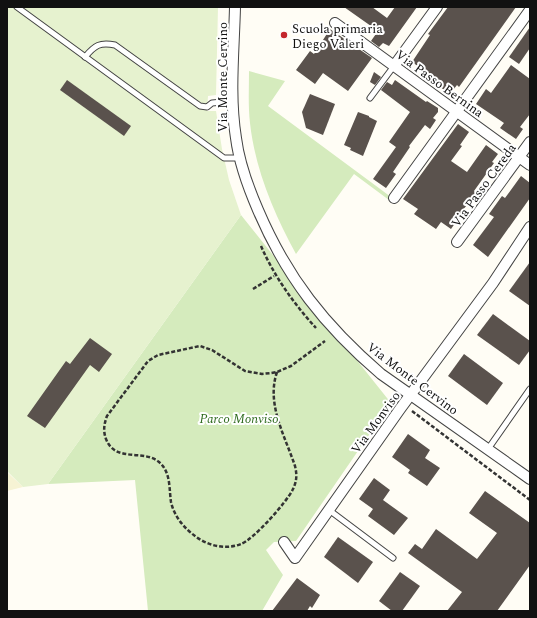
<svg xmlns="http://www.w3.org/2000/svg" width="537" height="618" viewBox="0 0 537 618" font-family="Spectral,serif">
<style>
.farmland{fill:#f6f3d4}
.green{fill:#d5ebbd}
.pitch{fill:#e6f2cf}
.building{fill:#5a524d}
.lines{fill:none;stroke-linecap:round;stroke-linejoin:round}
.lane-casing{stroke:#444;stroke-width:7}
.street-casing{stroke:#444;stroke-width:12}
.path{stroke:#333;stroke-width:2.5;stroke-dasharray:4 2;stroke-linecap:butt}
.lane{stroke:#fff;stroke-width:5}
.street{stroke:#fff;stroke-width:10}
.poi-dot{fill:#c4262e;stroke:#fff;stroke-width:1.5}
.labels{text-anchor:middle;stroke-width:4;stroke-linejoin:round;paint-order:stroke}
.poi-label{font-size:13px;fill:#111;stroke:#fff;text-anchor:start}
.street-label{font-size:13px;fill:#111;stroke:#fff}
.park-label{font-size:13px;font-style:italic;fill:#2f6b1f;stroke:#fff}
</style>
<rect width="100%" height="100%" fill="#fffdf5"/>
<!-- farmland -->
<path class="farmland" d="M7 472 23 487 7 491Z"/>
<!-- green -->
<g class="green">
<path d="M249 71 285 81 268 106 391 197 389 200 354 174 296 254C274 214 255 169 250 123 248 106 249 88 249 71Z"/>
<path d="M241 215 391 403 296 541 274 542 266 550 283 575 262 611H148L135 480 48 484Z"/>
</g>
<!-- pitch -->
<path class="pitch" d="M7 7H218L216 95 208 96 207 111H216L222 149 229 180 241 215 48 484 23 487 7 471Z"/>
<!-- building -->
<g class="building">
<path d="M344 7H372L387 18 395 7H417L389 46 383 43 379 47 371 41 378 31Z"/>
<path d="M448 7H516L459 87 457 85 450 94 440 87 442 83 412 62 430 35 428 34Z"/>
<path d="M530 27V48L519 64 509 57Z"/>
<path d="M330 29 372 58 348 91 323 73 315 84 296 70 310 51 314 54Z"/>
<path d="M511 65 530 79V114L520 127 523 129 516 139 500 128 504 123 476 104 486 89 491 93Z"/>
<path d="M374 72 381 77 375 85 370 82Z"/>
<path d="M67 80 131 126 124 136 60 90Z"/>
<path d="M395 80 426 102 427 101 438 108V112L433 118 436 120 430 129 425 125 409 146 410 147 393 172 396 174 386 188 373 179 396 147 389 142 410 112 381 90 387 82 392 85Z"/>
<path d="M310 94 335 104 323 135 306 128 302 112Z"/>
<path d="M358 112 369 116V117L377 121 363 156 350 150 351 148 344 145Z"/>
<path d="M458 124 469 132 460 145 462 146 451 161 467 172 486 145 498 154 492 162 494 163 474 191 476 193 463 210 465 211 459 220 458 219 451 229 441 222 436 229 414 214 418 209 403 199Z"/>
<path d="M521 176 530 183V198L488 257 473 245 494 217 489 214 502 196 505 198Z"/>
<path d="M530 262V306L509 291Z"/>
<path d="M493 314 530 341V350L519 365 477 335Z"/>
<path d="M90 338 112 354 99 372 90 365 45 428 27 416 66 361 70 364Z"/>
<path d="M464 354 503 383 487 405 448 376Z"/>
<path d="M408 434 430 450 425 458 440 468 427 486 408 473 410 470 392 457Z"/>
<path d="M374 478 390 490 383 500 408 518 394 535 368 516 373 509 359 499Z"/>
<path d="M485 491 530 523V565L497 611H447L462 592 408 553 415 544 422 549 436 529 477 559 497 533 469 513Z"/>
<path d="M338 537 373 562 358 583 324 557Z"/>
<path d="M400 572 420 586 402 611H392L379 601Z"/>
<path d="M297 578 320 595 312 608 310 606 307 611H272Z"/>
</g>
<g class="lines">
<defs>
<g id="lane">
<path d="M17 7 224 158H240"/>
<path d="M85 57C95 45 100 42 115 45L200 106 207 107 212 103 233 101"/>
<path d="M370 98 394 66"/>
<path d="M488 449 530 389"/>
<path d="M329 510 393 558"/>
</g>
<g id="street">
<path d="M235 7C234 50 229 95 236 138 239 162 248 187 258 210 287 278 325 326 381 374L530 479"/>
<path d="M335 23 530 165"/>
<path d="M394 66 437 7"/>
<path d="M394 198 530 10"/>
<path d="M457 242 530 142"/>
<path d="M284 542 295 558 400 409 493 283 530 227"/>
</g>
</defs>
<!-- lane casing -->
<use href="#lane" class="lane-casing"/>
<!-- street casing -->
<use href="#street" class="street-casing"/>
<!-- path -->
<g class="path">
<path d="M261 246C274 276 294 304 316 328"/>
<path d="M253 289 274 276"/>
<path d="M277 372C266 404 285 436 295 466 297 474 297 481 293 489 287 502 253 540 241 544 226 550 208 546 195 536 184 528 174 516 171 502 169 489 171 472 159 462 144 449 115 463 106 439 103 431 104 424 107 416L148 361 158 355 200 346 212 350 245 371 262 374 271 373 277 372 291 366 325 341"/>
<path d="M412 411 530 500"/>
</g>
<!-- lane -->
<use href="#lane" class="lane"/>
<!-- street -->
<use href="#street" class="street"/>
</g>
<!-- markers -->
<circle class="poi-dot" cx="284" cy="35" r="4"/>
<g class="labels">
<!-- poi labels -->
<g class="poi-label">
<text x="292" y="33">Scuola primaria<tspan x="292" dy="15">Diego Valeri</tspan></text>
</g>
<!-- street labels -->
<g class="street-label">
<text transform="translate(222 77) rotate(-90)" y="5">Via Monte Cervino</text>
<text transform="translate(440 83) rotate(36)" y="5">Via Passo Bernina</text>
<text transform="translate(483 185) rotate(-54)" y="5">Via Passo Cereda</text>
<text transform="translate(413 378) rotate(37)" y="5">Via Monte Cervino</text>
<text transform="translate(375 422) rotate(-54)" y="5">Via Monviso</text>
</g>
<!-- park labels -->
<g class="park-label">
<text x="239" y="423">Parco Monviso</text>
</g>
</g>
<!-- border -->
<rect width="537" height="618" fill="none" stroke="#111111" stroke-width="16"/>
</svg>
